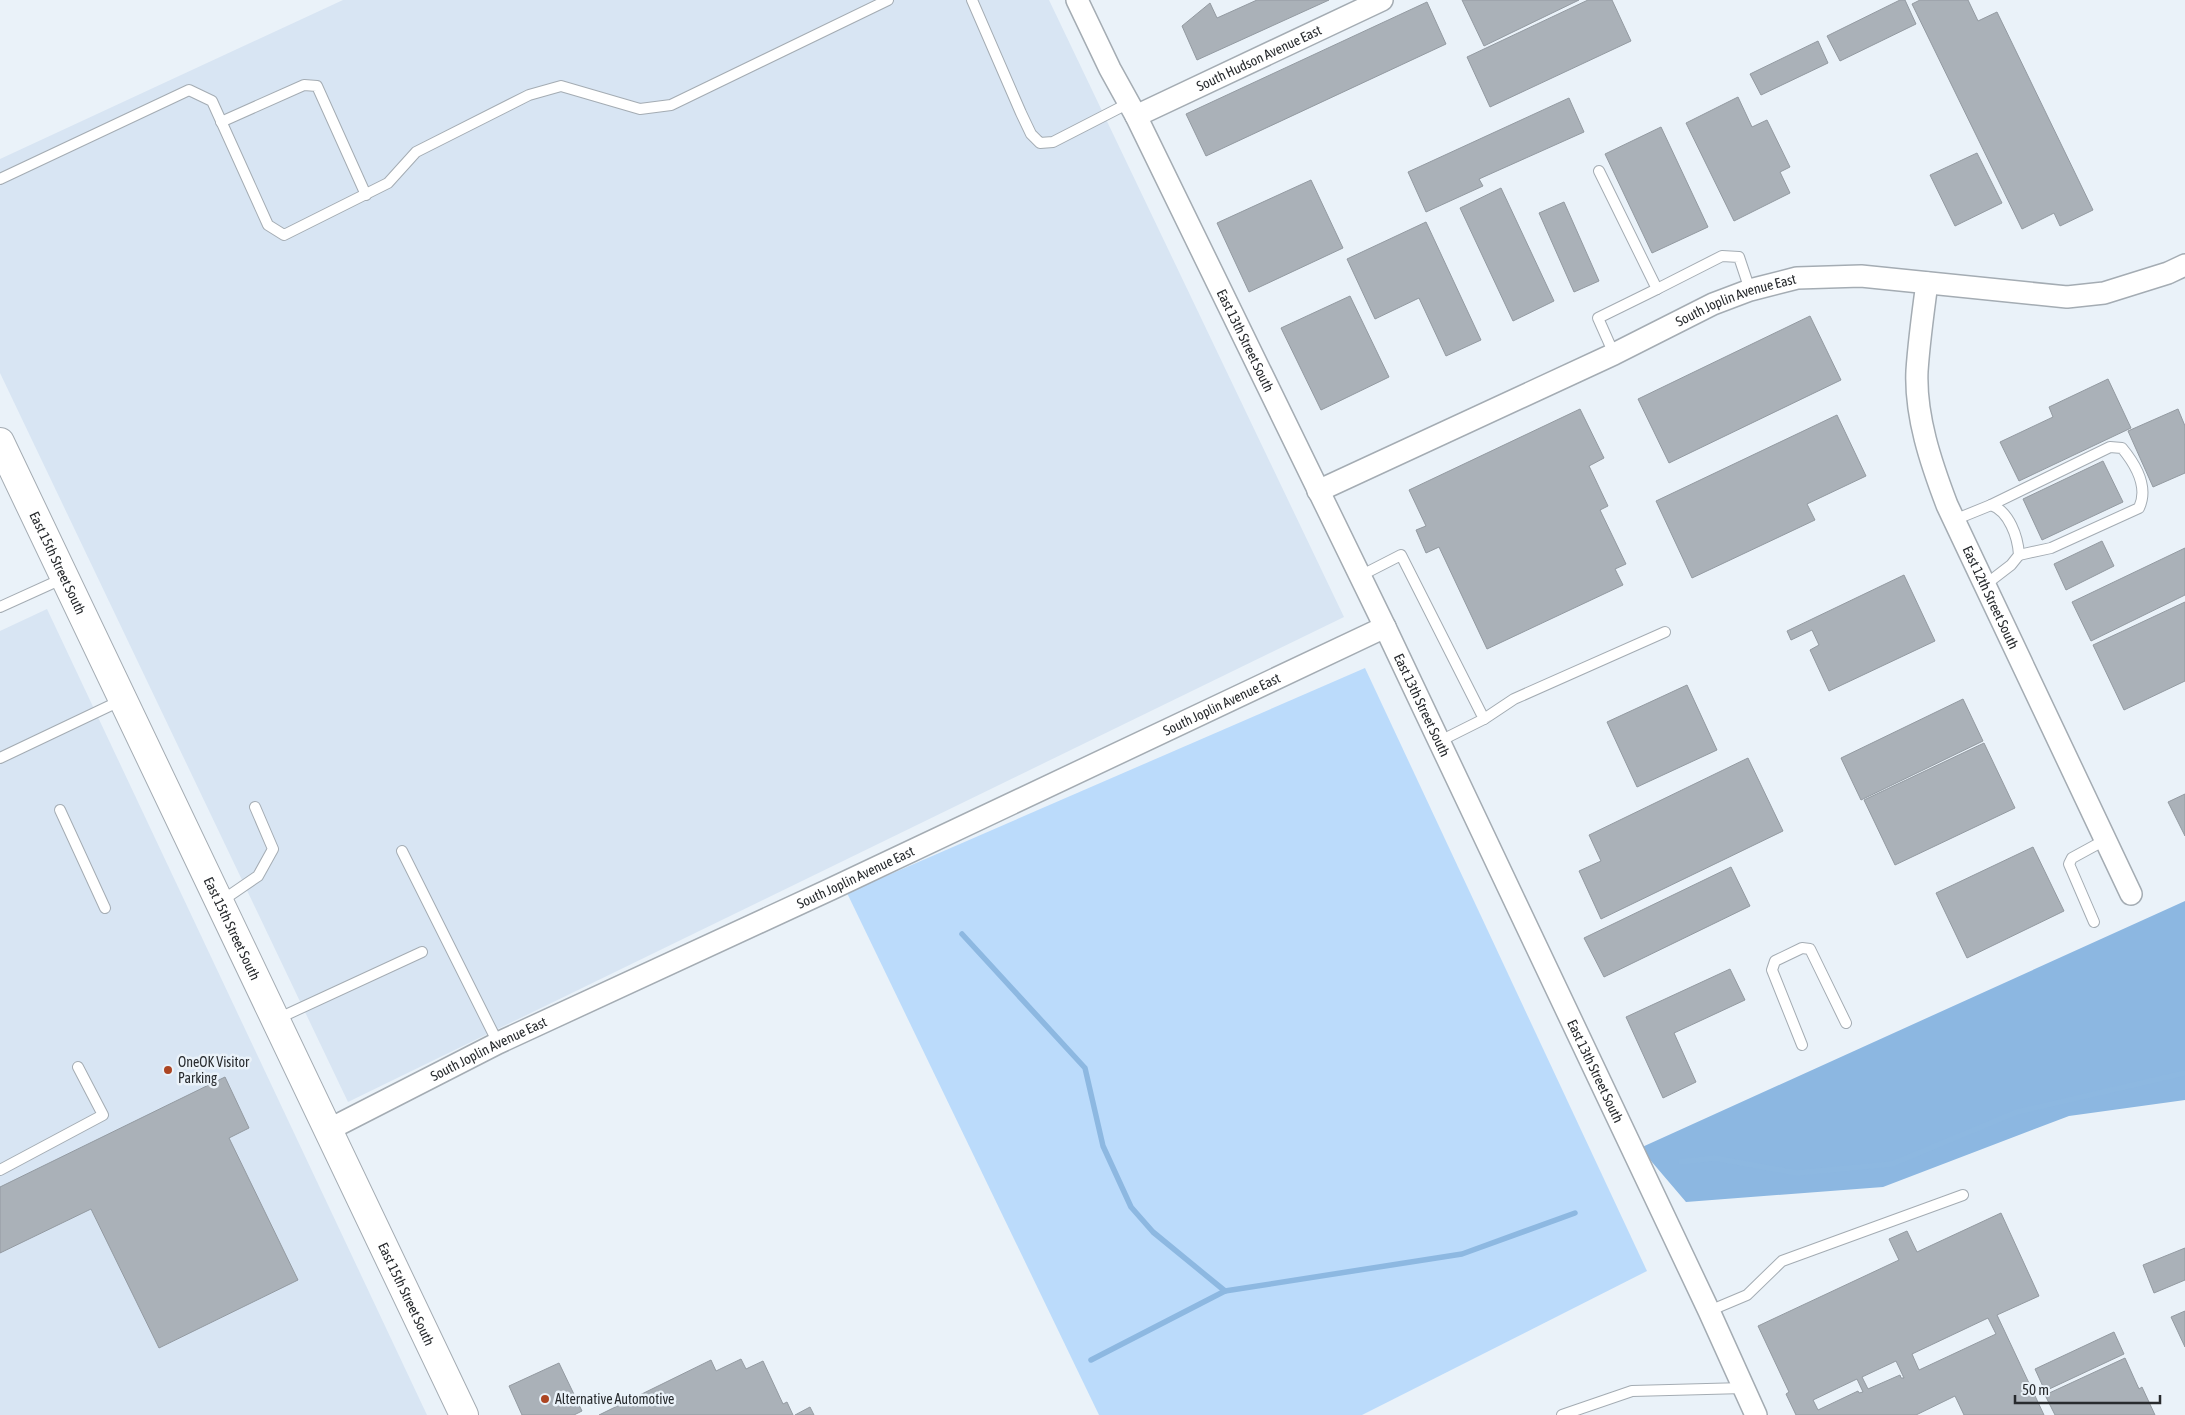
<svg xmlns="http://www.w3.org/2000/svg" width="2185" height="1415" viewBox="0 0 2185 1415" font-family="'Asap Condensed',sans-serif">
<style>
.built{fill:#d8e5f3}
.green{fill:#bbdbfb}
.forest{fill:#8cb7e1}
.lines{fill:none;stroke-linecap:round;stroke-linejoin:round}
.stream{stroke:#8db8e1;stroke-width:5.5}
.building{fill:#aab1b8;stroke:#939aa1;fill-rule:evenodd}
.lane-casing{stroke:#a4acb3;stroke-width:12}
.street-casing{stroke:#a4acb3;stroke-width:24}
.secondary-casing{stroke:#a4acb3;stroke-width:30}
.lane{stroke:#fff;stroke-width:10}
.street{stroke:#fff;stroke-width:21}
.secondary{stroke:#fff;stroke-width:28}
.poi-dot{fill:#ac4522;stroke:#eaf2f9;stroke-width:2}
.labels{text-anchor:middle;stroke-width:5;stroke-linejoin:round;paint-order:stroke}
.street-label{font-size:14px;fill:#282b2e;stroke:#eaf2f9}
.poi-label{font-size:14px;fill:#282b2e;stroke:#eaf2f9;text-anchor:start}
</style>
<rect width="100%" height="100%" fill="#eaf2f9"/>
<!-- built -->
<g class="built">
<path d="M343 0H1049L1344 617 348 1102 0 373V159Z"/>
<path d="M47 609 427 1415H0V631Z"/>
</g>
<!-- green -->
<path class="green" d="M1365 668 1647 1271 1362 1415H1099L847 893Z"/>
<!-- forest -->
<path class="forest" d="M2185 901V1100L2069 1116 1883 1187 1686 1202 1640 1148Z"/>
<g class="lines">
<!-- stream -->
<g class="stream">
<path d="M962 934 1085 1068 1103 1146 1131 1207 1153 1232 1225 1291"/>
<path d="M1681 1162 1714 1158 1797 1173 1892 1164 2017 1112 2185 1073"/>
<path d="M1091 1360 1225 1291 1462 1254 1575 1213"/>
</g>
</g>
<!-- building -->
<g class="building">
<path d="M1257 0H1329L1197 60 1182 26 1210 3 1217 18Z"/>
<path d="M1462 0H1579L1484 46Z"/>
<path d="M1588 0H1612L1631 41 1490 107 1467 57Z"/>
<path d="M1900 0H1905L1916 24 1840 61 1827 36Z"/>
<path d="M1920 0H1968L1978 21 1997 12 2093 210 2060 226 2054 213 2022 229 1912 4Z"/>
<path d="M1427 2 1446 44 1206 156 1186 114Z"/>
<path d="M1818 41 1828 63 1761 95 1750 74Z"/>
<path d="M1738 97 1752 127 1767 120 1790 167 1780 172 1790 193 1734 221 1686 123Z"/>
<path d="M1569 98 1584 132 1479 179 1483 186 1426 212 1408 172Z"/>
<path d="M1661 127 1708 227 1652 253 1605 154Z"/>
<path d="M1977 153 2002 203 1955 226 1930 175Z"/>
<path d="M1311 180 1343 248 1249 292 1217 223Z"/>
<path d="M1501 188 1554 301 1513 321 1460 208Z"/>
<path d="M1564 202 1599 281 1574 292 1539 213Z"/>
<path d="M1426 222 1481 340 1446 356 1419 298 1375 319 1347 259Z"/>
<path d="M1350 296 1389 377 1321 410 1281 328Z"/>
<path d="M1810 316 1841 380 1669 463 1638 399Z"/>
<path d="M2108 379 2131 428 2019 481 2000 442 2053 417 2049 407Z"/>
<path d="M1580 409 1604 458 1589 466 1608 506 1600 510 1626 564 1615 569 1623 585 1487 649 1439 547 1426 553 1416 530 1426 526 1409 490Z"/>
<path d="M2178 409 2185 426V473L2153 487 2128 431Z"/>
<path d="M1837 415 1866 476 1807 504 1815 520 1692 578 1656 501Z"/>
<path d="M2103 461 2123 502 2042 540 2023 499Z"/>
<path d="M2102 541 2114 566 2066 590 2054 564Z"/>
<path d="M2185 548V595L2091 641 2072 602Z"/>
<path d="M1904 575 1935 641 1829 691 1810 650 1819 645 1812 630 1791 640 1787 631Z"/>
<path d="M2185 602V681L2124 710 2093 645Z"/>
<path d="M1687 685 1717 750 1637 787 1607 722Z"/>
<path d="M1963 699 1983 741 1861 800 1841 758Z"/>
<path d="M1984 743 2015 808 1895 865 1864 800Z"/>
<path d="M1748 758 1783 831 1601 919 1579 871 1601 861 1589 835Z"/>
<path d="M2185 794V836L2168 802Z"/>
<path d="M2033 847 2064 911 1967 958 1936 893Z"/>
<path d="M1731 867 1750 906 1604 977 1584 938Z"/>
<path d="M1730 969 1745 1000 1674 1033 1696 1082 1663 1098 1626 1017Z"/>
<path d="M225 1077 249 1128 229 1138 298 1280 159 1348 91 1209 0 1253V1187Z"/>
<path d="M2001 1213 2039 1296 1997 1315 2044 1415H1964L1955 1396 1916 1415H1796L1786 1394 1789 1392 1758 1326 1899 1260 1889 1239 1907 1231 1917 1252ZM1988 1318 1996 1334 1919 1370 1912 1354ZM1896 1361 1904 1378H1901L1900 1375 1868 1389 1862 1377ZM1857 1379 1863 1392 1859 1393 1858 1391 1818 1410 1813 1400Z"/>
<path d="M2185 1248V1280L2154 1293 2143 1265Z"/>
<path d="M2185 1311V1347L2171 1317Z"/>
<path d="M2114 1332 2124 1354 2045 1391 2035 1369Z"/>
<path d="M2125 1358 2139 1389 2142 1387 2155 1415H2055L2045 1395Z"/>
<path d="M741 1359 746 1369 763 1361 783 1404 787 1402 793 1415H599L711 1360 716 1371Z"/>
<path d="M559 1363 582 1411 574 1415H522L509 1386Z"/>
<path d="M810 1407 814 1415H795Z"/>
</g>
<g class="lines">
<defs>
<g id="lane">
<path d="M972 0 1021 113 1031 134 1040 143 1053 142 1129 103"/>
<path d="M221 122 304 85 317 86 366 195"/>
<path d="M1599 171 1657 289 1722 256 1739 257 1750 290"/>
<path d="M0 179 189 90 212 101 268 225 284 235 388 183 416 152 529 95 561 86 640 109 671 105 888 0"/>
<path d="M1614 354 1598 318 1657 289"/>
<path d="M1991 505 2110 447 2122 448C2136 465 2149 487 2139 508L2051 548 2019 555"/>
<path d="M1954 520 1991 505C2009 511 2018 537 2019 555L2011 565 1985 585"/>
<path d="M1360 576 1401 555 1484 719 1438 742"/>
<path d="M0 607 64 578"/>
<path d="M1484 719 1514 699 1665 632"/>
<path d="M0 758 122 700"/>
<path d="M60 810 105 908"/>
<path d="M402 851 498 1043"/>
<path d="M220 902 258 876 273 849 255 807"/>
<path d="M2094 922 2069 864 2072 858 2105 840"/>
<path d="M277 1019 422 952"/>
<path d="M1802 1045 1772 970 1775 961 1802 948 1810 949 1846 1023"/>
<path d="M0 1170 103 1115 78 1067"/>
<path d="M1709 1311 1747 1295 1782 1261 1963 1195"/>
<path d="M1562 1415 1632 1391 1744 1388"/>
</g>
<g id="street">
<path id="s1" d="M1077 0 1110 69 1136 116 1385 627 1709 1311 1756 1415"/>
<path id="s2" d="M1136 116 1382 0"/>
<path id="s3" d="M1927 283C1923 312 1919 341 1917 371 1915 416 1931 463 1947 505L2131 894"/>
<path id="s4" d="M1318 491 1614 354 1713 304 1750 290 1797 278 1861 276 2067 297 2104 293 2168 273 2185 265"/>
<path id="s5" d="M328 1130 498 1043 831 889 1385 627"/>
</g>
<g id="secondary">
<path id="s6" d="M0 442 464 1415"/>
</g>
</defs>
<!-- lane casing -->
<use href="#lane" class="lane-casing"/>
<!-- street casing -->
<use href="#street" class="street-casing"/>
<!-- secondary casing -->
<use href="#secondary" class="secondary-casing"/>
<!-- lane -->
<use href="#lane" class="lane"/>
<!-- street -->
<use href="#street" class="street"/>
<!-- secondary -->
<use href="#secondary" class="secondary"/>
</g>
<!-- markers -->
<g class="poi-dot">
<circle cx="168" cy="1070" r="5"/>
<circle cx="545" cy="1399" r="5"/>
</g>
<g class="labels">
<!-- street labels -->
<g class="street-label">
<text dy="5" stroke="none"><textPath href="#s2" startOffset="136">South Hudson Avenue East</textPath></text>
<text dy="5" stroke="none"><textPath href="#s4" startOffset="460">South Joplin Avenue East</textPath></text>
<text dy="5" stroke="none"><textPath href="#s1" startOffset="380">East 13th Street South</textPath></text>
<text dy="5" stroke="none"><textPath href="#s6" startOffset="134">East 15th Street South</textPath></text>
<text dy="5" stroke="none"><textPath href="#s3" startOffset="329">East 12th Street South</textPath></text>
<text dy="5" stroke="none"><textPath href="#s5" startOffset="990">South Joplin Avenue East</textPath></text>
<text dy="5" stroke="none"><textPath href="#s1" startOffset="785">East 13th Street South</textPath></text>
<text dy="5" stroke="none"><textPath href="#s5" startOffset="585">South Joplin Avenue East</textPath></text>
<text dy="5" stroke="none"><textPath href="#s6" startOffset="539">East 15th Street South</textPath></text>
<text dy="5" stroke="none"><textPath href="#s5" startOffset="180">South Joplin Avenue East</textPath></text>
<text dy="5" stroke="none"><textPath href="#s1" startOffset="1190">East 13th Street South</textPath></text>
<text dy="5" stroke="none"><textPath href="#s6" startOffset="944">East 15th Street South</textPath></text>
</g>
<!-- poi labels -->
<g class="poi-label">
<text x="178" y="1067">OneOK Visitor<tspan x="178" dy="16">Parking</tspan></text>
<text x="555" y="1404">Alternative Automotive</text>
</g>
</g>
<!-- scale -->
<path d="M2015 1395v8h145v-8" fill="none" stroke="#282b2e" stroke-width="2.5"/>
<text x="2022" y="1395" font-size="15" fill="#282b2e" stroke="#eaf2f9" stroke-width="4" paint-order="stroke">50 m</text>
</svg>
